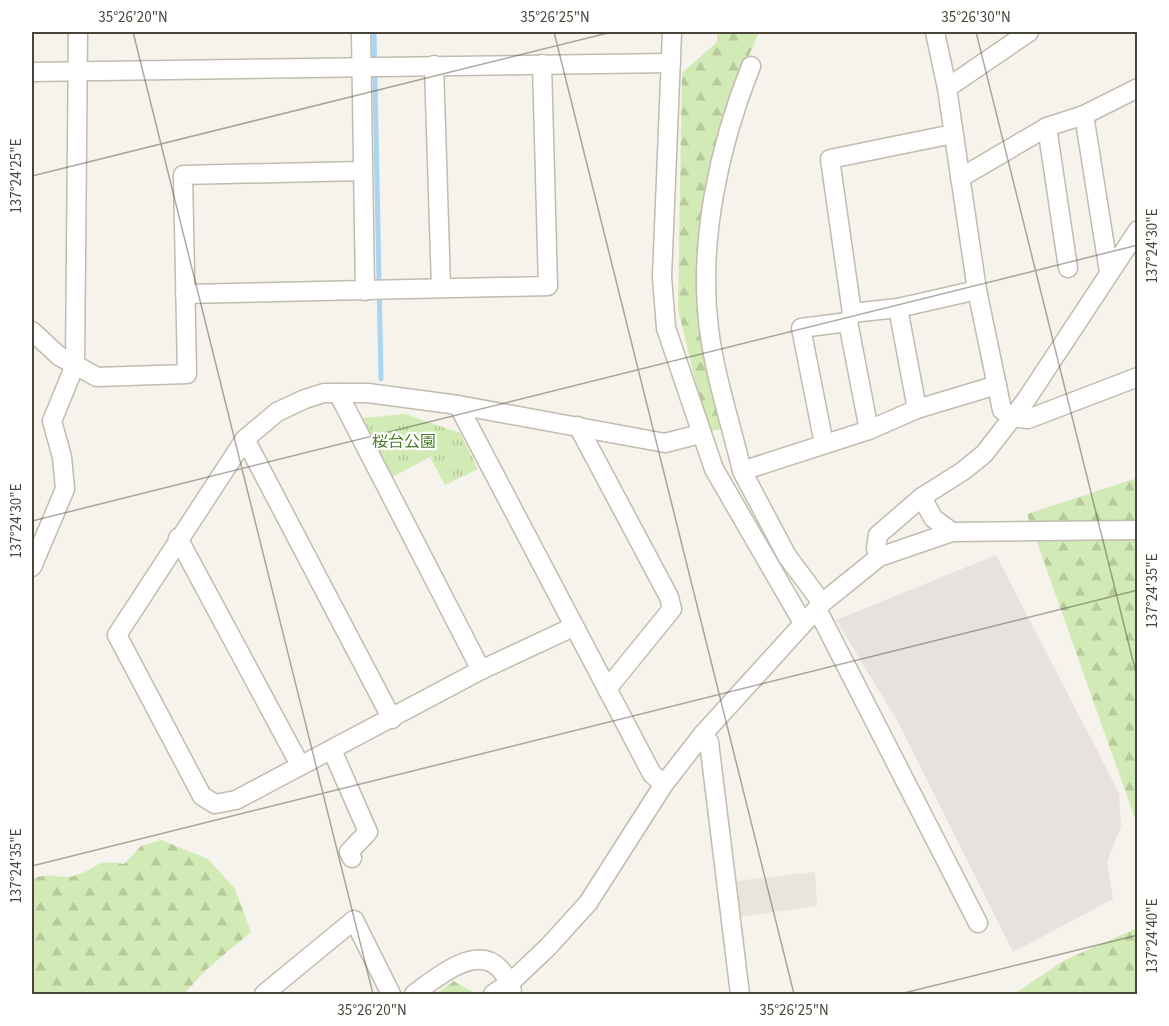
<svg xmlns="http://www.w3.org/2000/svg" width="1169" height="1026" viewBox="0 0 1169 1026" font-family="'Source Sans 3','Noto Sans JP',sans-serif">
<style>
.residential{fill:#eae5da}
.industrial{fill:#e6e2dd}
.forest{fill:url(#forest-firs)}
.park{fill:url(#park-tufts)}
.lines{fill:none;stroke-linecap:round;stroke-linejoin:round}
.stream{stroke:#a9d4f2;stroke-width:5}
.minor-casing{stroke:#c2bbae;stroke-width:21}
.minor{stroke:#fff;stroke-width:18}
.ticks{fill:none;stroke:#4b4439;stroke-width:1.5;stroke-opacity:0.45}
.labels{text-anchor:middle;stroke-width:4.5;stroke-linejoin:round;paint-order:stroke}
.park-label{font-size:16px;fill:#4a7f2a;stroke:#fff}
.neatline{fill:none;stroke:#4b4439;stroke-width:2}
.ticks-label{font-size:15px;text-anchor:middle;fill:#4b4439}
</style>
<defs>
<pattern id="forest-firs" width="22" height="20" patternUnits="userSpaceOnUse" patternTransform="scale(1.5)"><rect width="22" height="20" fill="#d2eab5"/><path d="M5 1l3.5 6h-7zM16 11l3.5 6h-7z" fill="#b6ca9c"/></pattern>
<pattern id="park-tufts" width="24" height="20" patternUnits="userSpaceOnUse" patternTransform="scale(1.5)"><rect width="24" height="20" fill="#d2eab5"/><path d="M3 7l-1-3M5 7V3M7 7l1-3M15 17l-1-3M17 17v-4M19 17l1-3" fill="none" stroke="#b6ca9c"/></pattern>
</defs>
<rect width="100%" height="100%" fill="#f6f3ec"/>
<!-- residential -->
<path class="residential" d="M815 872 817 906 739 917 736 881Z"/>
<!-- industrial -->
<path class="industrial" d="M996 555 1119 793 1121 827 1107 861 1113 899 1013 952 898 722 836 620Z"/>
<!-- forest -->
<g class="forest">
<path d="M717 32H759L727 107 708 194 724 429 710 431 701 405 678 309 682 73 717 42Z"/>
<path d="M1137 478V818L1134 816 1027 514Z"/>
<path d="M161 840 208 859 235 889 251 932 207 969 184 994H32V879C52 871 60 880 74 876 101 868 91 859 124 864L141 846Z"/>
<path d="M1137 928V994H1014L1063 961Z"/>
<path d="M454 981 476 994H436Z"/>
</g>
<!-- park -->
<path class="park" d="M405 414 460 433 478 469 445 485 430 457 392 477 363 418Z"/>
<g class="lines">
<!-- stream -->
<path class="stream" d="M374 32 381 379"/>
<defs>
<g id="minor">
<path d="M361 32 365 291"/>
<path d="M672 32 662 277 666 328 714 469 803 623"/>
<path d="M935 32 947 88 977 290 1002 410 1011 417 1028 419 1138 377"/>
<path d="M434 65 441 287"/>
<path d="M32 72 671 63"/>
<path d="M947 88 1029 32"/>
<path d="M1084 115 1109 272"/>
<path d="M1047 127 1068 268"/>
<path d="M960 178 1047 127 1084 115 1138 88"/>
<path d="M185 294 548 286 542 64"/>
<path d="M898 308 917 409"/>
<path d="M852 313 830 159 953 134"/>
<path d="M848 322 869 430"/>
<path d="M32 331 59 356 97 377 187 374 183 175 362 171"/>
<path d="M338 393 481 670"/>
<path d="M458 405 652 774 664 784"/>
<path d="M578 426 669 597 672 609 607 689"/>
<path d="M245 439 392 719"/>
<path d="M824 444 801 328 848 322 852 313 898 308 977 290"/>
<path d="M742 471C731 424 715 377 709 329 698 242 719 146 751 66"/>
<path d="M922 497 933 518 952 532"/>
<path d="M178 538 300 765"/>
<path d="M879 557 876 548 878 535 922 497 963 471 984 454 1026 400 1138 230"/>
<path d="M32 567 65 489 62 457 52 421 75 365 78 32"/>
<path d="M822 603 787 556 742 471 869 430 917 409 997 385"/>
<path d="M817 609 978 923"/>
<path d="M573 627 481 670 236 800 215 804 202 796 117 635 245 439 277 412 305 399 324 393H368L458 405 665 443 700 434"/>
<path d="M703 734 709 742 740 994"/>
<path d="M332 750 368 832 349 852 352 858"/>
<path d="M264 994 354 920 391 994"/>
<path d="M414 994C434 980 476 942 500 969 507 977 511 982 512 993"/>
<path d="M493 994 511 982 548 947 588 903 664 784 703 734 822 603 879 557 952 532 1138 530"/>
</g>
</defs>
<!-- minor casing -->
<use href="#minor" class="minor-casing"/>
<!-- minor -->
<use href="#minor" class="minor"/>
</g>
<!-- ticks -->
<path class="ticks" d="M133 32 373 994M554 32 794 994M976 32 1138 681M32 176 612 32M32 521 1138 245M32 866 1138 590M900 994 1138 935"/>
<g class="labels">
<!-- park labels -->
<g class="park-label">
<text x="404" y="447">桜台公園</text>
</g>
</g>
<!-- border -->
<rect width="1169" height="1026" fill="none" stroke="#ffffff" stroke-width="66"/>
<rect x="33" y="33" width="1103" height="960" class="neatline"/>
<g class="ticks-label">
<text x="133" y="22">35°26'20"N</text>
<text x="555" y="22">35°26'25"N</text>
<text x="976" y="22">35°26'30"N</text>
<text transform="translate(16 176) rotate(-90)" y="5">137°24'25"E</text>
<text transform="translate(1152 246) rotate(-90)" y="5">137°24'30"E</text>
<text transform="translate(16 521) rotate(-90)" y="5">137°24'30"E</text>
<text transform="translate(1152 591) rotate(-90)" y="5">137°24'35"E</text>
<text transform="translate(16 866) rotate(-90)" y="5">137°24'35"E</text>
<text transform="translate(1152 936) rotate(-90)" y="5">137°24'40"E</text>
<text x="372" y="1015">35°26'20"N</text>
<text x="794" y="1015">35°26'25"N</text>
</g>
</svg>
